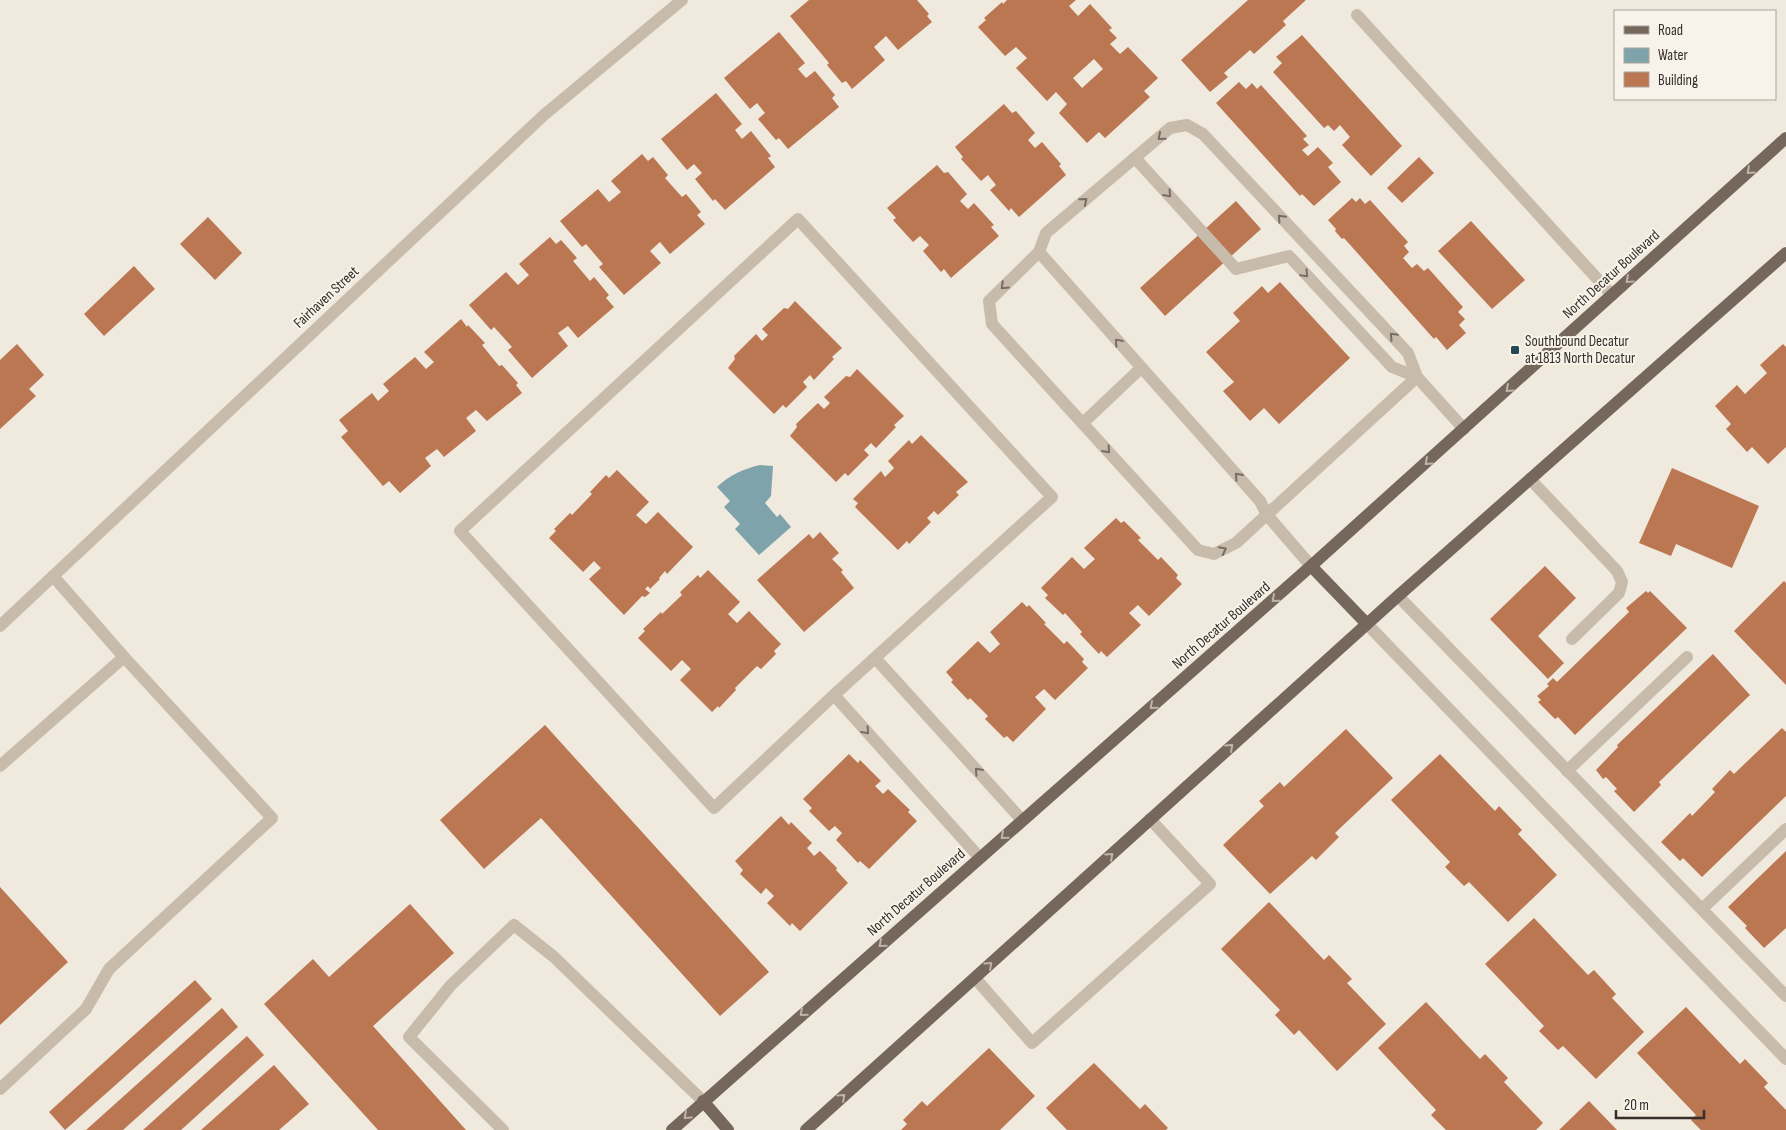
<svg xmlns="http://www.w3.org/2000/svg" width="1786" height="1130" viewBox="0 0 1786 1130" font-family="'Sofia Sans Condensed',sans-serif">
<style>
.water{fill:#7fa3aa}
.building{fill:#ba7752;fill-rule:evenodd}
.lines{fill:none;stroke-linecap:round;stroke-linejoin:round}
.service{stroke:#c7bbab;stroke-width:12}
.minor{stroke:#c7bbab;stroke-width:12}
.primary{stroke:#76675c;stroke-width:12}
.oneway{stroke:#776d64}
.oneway2{stroke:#beb4aa}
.poi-dot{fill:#234a53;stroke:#f8f3ea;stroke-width:2}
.labels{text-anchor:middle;stroke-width:4;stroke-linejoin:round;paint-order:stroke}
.street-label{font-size:15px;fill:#352e29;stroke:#f8f3ea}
.poi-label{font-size:15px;fill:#352e29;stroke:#f8f3ea;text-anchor:start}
</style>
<rect width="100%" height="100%" fill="#f0e9de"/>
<!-- water -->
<path class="water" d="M760 465 773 466 771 496 765 503 777 517 780 514 791 527 759 555 735 529 740 524 724 507 730 501 717 487C730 475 743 469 760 465Z"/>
<!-- building -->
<g class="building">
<path d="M809 0H917L929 14 927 16 932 22 898 50 886 36 874 47 885 60 852 89 846 81 842 83 827 65 829 63 790 16Z"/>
<path d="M1007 0H1076L1069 6 1078 16 1090 4 1112 28 1109 30 1117 38 1110 44 1120 54 1128 47 1158 78 1144 91 1150 97 1105 138 1099 132 1087 143 1059 113 1067 104 1056 92 1047 101 1016 68 1027 58 1016 47 1005 56 978 27 986 20 984 18 1002 2 1003 4ZM1094 59 1103 69 1082 88 1073 78Z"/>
<path d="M1248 0H1306L1283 21 1286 25 1254 54 1250 50 1224 73 1228 77 1210 92 1181 60Z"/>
<path d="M779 32 805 63 798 69 806 78 815 71 835 95 832 98 839 107 788 149 779 138 776 140 758 119 765 113 757 103 750 109 724 78Z"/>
<path d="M1302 35 1402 146 1371 176 1342 145 1350 137 1340 125 1334 131 1328 125 1324 128 1273 72 1282 63 1276 57Z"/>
<path d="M1239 82 1246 89 1252 83 1257 89 1261 85 1307 136 1303 139 1309 145 1302 150 1308 156 1318 147 1333 163 1328 167 1341 182 1314 206 1302 194 1300 196 1216 103Z"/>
<path d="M716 93 742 124 735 130 742 139 751 131 771 156 768 158 775 167 725 210 715 199 713 201 695 179 702 173 694 164 687 170 661 139Z"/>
<path d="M1004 104 1012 113 1016 111 1035 133 1028 140 1035 148 1042 142 1061 164 1059 166 1066 175 1019 217 1011 208 1009 211 990 190 996 185 988 175 981 181 961 159 963 157 955 147Z"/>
<path d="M642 154 648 161 653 157 668 175 665 178 682 197 686 194 701 212 697 215 705 224 670 254 660 242 650 251 661 263 624 295 599 267 603 264 586 244 582 247 560 221 598 189 609 202 621 192 611 181Z"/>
<path d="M1419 157 1434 173 1402 203 1387 188Z"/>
<path d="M937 165 944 173 948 172 967 194 960 201 968 209 974 203 994 225 991 227 999 236 951 278 944 269 941 272 923 251 929 245 920 236 913 242 893 220 896 218 887 208Z"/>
<path d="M1352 198 1356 202 1360 198 1365 204 1370 200 1408 242 1404 246 1409 252 1403 258 1412 268 1417 264 1424 271 1428 268 1463 307 1458 312 1465 319 1459 325 1466 333 1447 350 1436 337 1434 339 1344 238 1342 239 1335 231 1336 229 1328 220Z"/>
<path d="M1236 201 1261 229 1165 316 1140 288Z"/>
<path d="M208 217 242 253 215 280 180 244Z"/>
<path d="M1471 221 1525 280 1492 309 1438 251Z"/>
<path d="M550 237 556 244 561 240 577 258 573 261 590 281 594 277 609 295 606 298 614 307 578 338 568 326 558 333 568 346 532 378 508 350 512 347 494 327 491 330 469 305 506 272 518 285 529 275 519 264Z"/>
<path d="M134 266 155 289 104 336 84 314Z"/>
<path d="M1280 282 1350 358 1279 424 1264 408 1250 421 1223 391 1234 382 1206 352 1240 321 1233 313 1262 286 1268 293Z"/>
<path d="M795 301 842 348 832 357 834 359 814 380 810 375 803 382 807 387 786 408 783 405 774 414 728 368 735 359 734 356 756 334 762 341 768 335 762 329 784 308 788 309Z"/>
<path d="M461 319 467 327 468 325 485 343 482 345 499 366 502 365 518 383 516 385 522 393 487 421 476 410 466 418 476 431 444 457 437 449 425 458 431 466 400 493 389 481 383 486 341 437 348 431 339 420 372 393 378 401 389 391 383 384 415 357 426 369 434 362 424 352Z"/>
<path d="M17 344 44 375 29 389 36 396 0 429V360Z"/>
<path d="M1783 344 1786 347V447L1768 464 1752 447 1747 452 1726 429 1731 424 1715 406 1737 385 1745 394 1767 373 1760 365Z"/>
<path d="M857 369 904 416 894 425 896 427 876 448 871 443 864 450 869 455 848 476 845 473 836 482 790 436 797 427 796 424 818 403 824 409 830 403 824 397 846 376 850 377Z"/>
<path d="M921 435 968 482 956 492 959 495 938 515 934 511 927 518 931 522 909 544 907 541 898 550 855 507 858 503 853 499 881 471 885 477 894 468 888 461 909 440 912 444Z"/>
<path d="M1672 468 1759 506 1732 568 1676 544 1671 556 1639 543Z"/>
<path d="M617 470 649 502 636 515 646 524 658 512 693 547 667 574 665 571 659 578 660 579 650 589 648 586 645 589 650 593 645 597 642 596 624 615 589 579 601 568 594 561 583 572 549 538 556 531 554 529 570 513 572 515 592 494 590 492 606 475 609 478Z"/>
<path d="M1116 518 1121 523 1124 521 1141 538 1138 540 1158 560 1161 557 1178 575 1176 578 1182 584 1149 616 1138 605 1129 613 1141 625 1107 657 1101 651 1099 654 1080 634 1082 632 1065 613 1063 615 1045 598 1048 595 1041 588 1072 557 1084 569 1095 559 1084 548Z"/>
<path d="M820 532 839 553 832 559 843 570 841 572 854 588 804 632 757 580 809 534 813 539Z"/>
<path d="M1545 566 1576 598 1538 636 1564 663 1548 679 1490 619Z"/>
<path d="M708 570 740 602 728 614 737 623 749 611 781 644 774 651 776 654 761 669 757 666 735 688 736 690 719 708 718 706 712 712 680 680 691 669 682 660 671 671 638 638 645 631 643 629 661 612 662 614 682 595 680 592 698 575 700 578Z"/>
<path d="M1784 581 1786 583V685L1734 631Z"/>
<path d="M1646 591 1648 593 1650 591 1687 628 1575 735 1558 717 1555 719 1538 702 1541 700 1537 696 1549 686 1547 684 1553 678 1557 682 1629 612 1626 608Z"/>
<path d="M1022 602 1027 607 1029 605 1046 623 1044 624 1064 644 1067 641 1084 659 1082 662 1088 668 1055 700 1044 689 1035 697 1046 709 1013 742 1007 736 1004 738 985 719 988 716 970 698 968 700 951 682 953 680 946 672 978 641 990 653 1000 644 990 632Z"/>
<path d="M1713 654 1750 695 1659 782 1661 785 1634 812 1614 791 1617 789 1606 777 1603 779 1596 770 1618 747 1617 745Z"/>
<path d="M545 725 769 972 720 1016 541 818 484 869 440 820Z"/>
<path d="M1782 728 1786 732V796L1702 877 1683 858 1680 861 1661 842 1690 813 1692 816 1715 792 1712 789 1730 770 1734 774Z"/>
<path d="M1346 729 1393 778 1335 833 1339 837 1316 860 1312 856 1270 894 1223 845 1264 806 1259 801 1280 782 1284 787Z"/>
<path d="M849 754 858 763 860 760 881 781 875 786 883 794 888 789 910 810 908 812 917 821 869 869 860 861 858 863 836 840 842 833 835 826 829 831 809 811 812 808 803 799Z"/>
<path d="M1440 754 1495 811 1499 806 1522 830 1518 834 1557 875 1508 922 1469 882 1464 886 1445 867 1450 862 1391 800Z"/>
<path d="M781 816 789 825 791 822 812 843 807 848 814 856 820 851 837 868 836 870 848 883 800 931 792 923 790 926 767 903 774 896 766 888 761 894 740 874 743 870 735 861Z"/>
<path d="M1786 851V928L1764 948 1745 928 1747 926 1728 907Z"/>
<path d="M0 887 68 962 0 1025Z"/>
<path d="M1269 902 1324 960 1329 955 1352 979 1347 983 1386 1024 1337 1071 1299 1030 1294 1035 1275 1015 1280 1010 1221 949Z"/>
<path d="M410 904 454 953 373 1026 466 1130H378L264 1004 313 959 329 977Z"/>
<path d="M1534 918 1588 975 1594 970 1616 994 1612 998 1644 1032 1596 1079 1563 1046 1558 1050 1539 1031 1544 1026 1485 964Z"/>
<path d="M195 980 212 999 65 1130 49 1112Z"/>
<path d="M1426 1002 1480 1059 1485 1054 1508 1078 1504 1082 1543 1123 1536 1130H1446L1431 1115 1436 1110 1378 1048Z"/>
<path d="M1686 1007 1740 1064 1745 1059 1768 1083 1764 1087 1786 1110V1130H1701L1691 1120 1696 1115 1637 1053Z"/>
<path d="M222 1008 238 1027 123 1130H86Z"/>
<path d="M247 1036 264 1055 181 1130H143Z"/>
<path d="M989 1048 1035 1096 1000 1130H901L907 1124 903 1120 922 1101 927 1106Z"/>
<path d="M1094 1063 1140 1109 1145 1104 1168 1128 1166 1130H1067L1046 1108Z"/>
<path d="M274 1065 309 1104 279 1130H201Z"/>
<path d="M1589 1101 1617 1130H1559Z"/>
</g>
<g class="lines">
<!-- service -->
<g class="service">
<path d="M1357 15 1612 295"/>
<path d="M1135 158 1236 269 1289 256 1392 367 1417 377"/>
<path d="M798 219 1052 497 834 695 714 808 460 531Z"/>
<path d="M1039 252 989 301 992 324 1198 550 1214 554 1236 543 1417 377"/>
<path d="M1083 423 1141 368"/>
<path d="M1530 479 1617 571 1622 582 1619 593 1572 639"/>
<path d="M1311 566 1267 515 1260 501 1039 252 1046 233 1170 128 1187 125 1203 134 1408 353 1417 377 1464 429"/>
<path d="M53 576 124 657"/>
<path d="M1398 596 1786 996"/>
<path d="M1367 624 1786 1059"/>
<path d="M876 659 1022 820"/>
<path d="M834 695 980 858"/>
<path d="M0 766 124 657 272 818 109 969 86 1009 0 1089"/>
<path d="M1567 771 1687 657"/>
<path d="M1702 909 1786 829"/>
<path d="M975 978 1032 1043 1210 884 1150 819"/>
<path d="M503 1130 409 1037 451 985 514 925 554 957 703 1101"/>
</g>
<!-- minor -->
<path class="minor" d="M0 626 544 115 682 0"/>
<!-- primary -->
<g class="primary">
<path d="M1311 566 1367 624"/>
<path d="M703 1101 728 1130"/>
<path d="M672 1130 1311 566 1786 138"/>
<path d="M806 1130 1398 596 1786 253"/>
</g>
</g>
<!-- one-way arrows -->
<defs><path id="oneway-chevron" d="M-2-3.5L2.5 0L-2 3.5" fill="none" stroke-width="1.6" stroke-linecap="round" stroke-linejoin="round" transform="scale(1.25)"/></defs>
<g class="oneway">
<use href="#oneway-chevron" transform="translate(1161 137) rotate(140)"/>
<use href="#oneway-chevron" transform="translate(1168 194) rotate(48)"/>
<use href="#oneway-chevron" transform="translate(1084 201) rotate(-40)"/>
<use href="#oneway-chevron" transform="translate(1281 218) rotate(-133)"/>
<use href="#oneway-chevron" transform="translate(1305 274) rotate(47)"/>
<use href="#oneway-chevron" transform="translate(1004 286) rotate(136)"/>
<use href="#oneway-chevron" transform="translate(1393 336) rotate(-133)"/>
<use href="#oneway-chevron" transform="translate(1118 342) rotate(-131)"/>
<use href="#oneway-chevron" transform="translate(1107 450) rotate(48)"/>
<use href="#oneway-chevron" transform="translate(1238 476) rotate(-132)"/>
<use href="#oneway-chevron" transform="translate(1223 550) rotate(-27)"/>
<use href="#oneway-chevron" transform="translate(866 731) rotate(48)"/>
<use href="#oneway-chevron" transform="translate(978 771) rotate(-132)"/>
</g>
<g class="oneway2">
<use href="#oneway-chevron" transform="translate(1750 171) rotate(138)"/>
<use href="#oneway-chevron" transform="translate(1629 280) rotate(138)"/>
<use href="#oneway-chevron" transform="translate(1509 389) rotate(138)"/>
<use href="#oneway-chevron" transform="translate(1428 462) rotate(138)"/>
<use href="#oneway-chevron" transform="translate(1275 599) rotate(139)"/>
<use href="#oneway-chevron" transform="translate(1153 706) rotate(139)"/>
<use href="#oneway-chevron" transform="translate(1230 747) rotate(-42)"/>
<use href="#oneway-chevron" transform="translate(1004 836) rotate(139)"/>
<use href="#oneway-chevron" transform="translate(1110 856) rotate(-42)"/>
<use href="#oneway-chevron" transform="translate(882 944) rotate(139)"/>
<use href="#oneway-chevron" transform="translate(989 965) rotate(-42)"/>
<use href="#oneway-chevron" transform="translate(803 1013) rotate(139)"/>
<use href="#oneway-chevron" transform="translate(842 1097) rotate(-42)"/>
<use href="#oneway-chevron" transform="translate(687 1116) rotate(138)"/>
</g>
<!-- markers -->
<rect class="poi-dot" x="1510" y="345" width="10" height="10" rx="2.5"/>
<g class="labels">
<!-- street labels -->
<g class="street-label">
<text transform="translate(1611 274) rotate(-42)" y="5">North Decatur Boulevard</text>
<text transform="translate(326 297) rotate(-43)" y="5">Fairhaven Street</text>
<text transform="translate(1221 625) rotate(-41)" y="5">North Decatur Boulevard</text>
<text transform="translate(916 892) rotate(-41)" y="5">North Decatur Boulevard</text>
</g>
<!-- poi labels -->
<g class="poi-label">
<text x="1525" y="346">Southbound Decatur<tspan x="1525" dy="17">at 1813 North Decatur</tspan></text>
</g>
</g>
<!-- legend -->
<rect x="1614" y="10" width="162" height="90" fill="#f8f3ea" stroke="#aaa49d"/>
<rect x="1624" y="26" width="25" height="8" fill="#76675c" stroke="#aaa49d"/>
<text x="1658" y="35" font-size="15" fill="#352e29">Road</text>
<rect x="1624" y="48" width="25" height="15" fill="#7fa3aa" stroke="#aaa49d"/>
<text x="1658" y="60" font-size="15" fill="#352e29">Water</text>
<rect x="1624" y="72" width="25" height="15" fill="#ba7752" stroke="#aaa49d"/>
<text x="1658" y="85" font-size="15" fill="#352e29">Building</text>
<!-- scale -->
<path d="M1616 1110v8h88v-8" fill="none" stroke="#352e29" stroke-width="2.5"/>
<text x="1624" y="1110" font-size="15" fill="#352e29" stroke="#f8f3ea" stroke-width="4" paint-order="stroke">20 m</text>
</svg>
